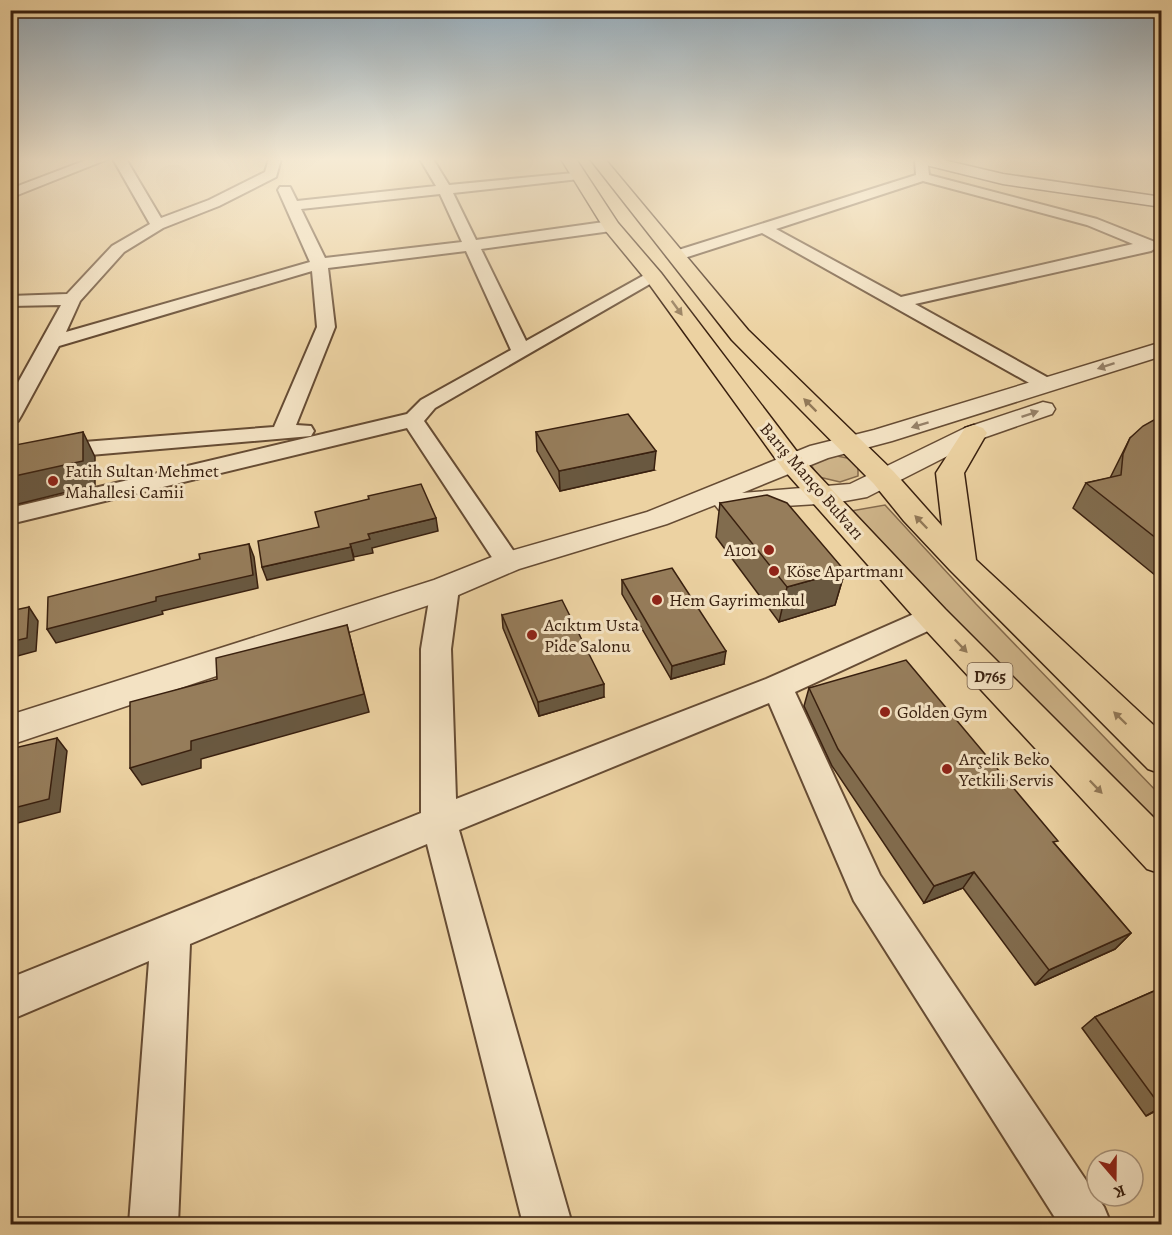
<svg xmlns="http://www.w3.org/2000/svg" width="1172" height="1235" viewBox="0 0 1172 1235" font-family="Alegreya,serif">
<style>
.green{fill:#ceb489;stroke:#846a4c;stroke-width:1.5}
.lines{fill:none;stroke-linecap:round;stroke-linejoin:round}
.minor-casing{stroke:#664c34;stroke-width:4}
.tertiary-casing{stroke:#664c34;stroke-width:3}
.secondary-casing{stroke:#39200f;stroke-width:3}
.trunk-casing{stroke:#39200f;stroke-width:3}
.minor{fill:#f3e2c3;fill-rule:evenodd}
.tertiary{fill:#f3e2c3;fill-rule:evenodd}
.secondary{fill:#f3e2c3;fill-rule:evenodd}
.trunk{fill:#ecd2a2;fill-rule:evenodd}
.wall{fill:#816c4e;stroke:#39200f;stroke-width:1.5}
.shaded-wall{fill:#695840;stroke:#39200f;stroke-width:1.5}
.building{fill:#967d5b;stroke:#39200f;stroke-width:1.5}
.oneway{fill:#927958}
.oneway2{fill:#968169}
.poi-dot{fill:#8f2418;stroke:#f3e2c3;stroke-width:2}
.labels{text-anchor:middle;stroke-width:6;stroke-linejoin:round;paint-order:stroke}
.shield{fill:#f3e2c3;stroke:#715a45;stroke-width:1.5}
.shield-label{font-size:16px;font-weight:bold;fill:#39200f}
.poi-label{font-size:18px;fill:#39200f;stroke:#f3e2c3;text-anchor:start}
.street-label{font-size:18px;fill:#39200f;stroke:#f3e2c3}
</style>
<rect width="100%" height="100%" fill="#ecd2a2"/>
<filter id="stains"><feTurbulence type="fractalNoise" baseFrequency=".00333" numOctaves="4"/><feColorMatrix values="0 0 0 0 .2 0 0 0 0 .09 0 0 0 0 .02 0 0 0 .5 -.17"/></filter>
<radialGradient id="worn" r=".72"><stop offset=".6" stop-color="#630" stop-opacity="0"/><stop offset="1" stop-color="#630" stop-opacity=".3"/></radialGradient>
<!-- green -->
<g class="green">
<path d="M832 455 847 458 858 466V476L840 482 819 477 811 465Z"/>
<path d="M885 505 976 604 1161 796V835L851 511Z"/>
</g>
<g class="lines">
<defs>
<g id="minor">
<path d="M89 159H108L10 198V189Z"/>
<path d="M113 159H126L161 218 209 200 265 172 269 159H281L276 177 219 206 163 228 124 252 80 301 66 332 310 262 278 190 280 187H290L297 201 436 186 420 159H433L449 185 584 172V178L579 179 453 193 476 240 611 221 619 226 611 231 481 249 526 341 648 273H660L662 277 435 408 424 421 517 556 521 562 517 568 508 571 499 568 407 428 10 524V508L407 414 421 400 511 350 466 251 328 268 335 327 296 425 311 426 314 431 311 436 20 461 10 459V445L20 447 274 427 317 327 312 271 59 346 21 416 18 421 10 422V397L61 305 10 306V296L67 294 112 246 150 224ZM440 194 462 242 325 258 301 209Z"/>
<path d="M915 159H927L929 175 1097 219 1155 242 1159 246 1151 251 915 304 1054 381 1057 385 1054 389H1040L762 233 675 261 667 256 669 253 916 175ZM923 181 1087 225 1133 244 901 297 776 229Z"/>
<path d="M445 579 455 581 459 588 451 649 456 799 766 679 923 610 933 607 943 610 947 617 943 624 795 692 880 875 1104 1207 1111 1224H1059L854 901 769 703 459 830 572 1224H523L427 844 190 944 178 1224H129L149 961 10 1020V978L421 813V649L431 588 435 581Z"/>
</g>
<path id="tertiary" d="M1162 342V356L892 441 828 458 742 493 850 484 965 428 1043 402 1052 404 1055 409 1052 414 983 438 867 497 834 503 768 507 729 513 719 510 715 505 667 524 519 569 456 596 10 745V715L434 580 497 555 647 512 810 446 874 430Z"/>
<path id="secondary" d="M925 159H939L1003 174 1162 197V207L1003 184 926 165Z"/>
<g id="trunk">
<path d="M561 159H576L618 223 661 273 801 457 945 609 1162 826V874L1147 869 921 625 783 469 647 281 605 230Z"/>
<path d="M590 159H605L748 330 894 472 942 526 936 473 965 428 974 425 983 428 987 433 964 473 976 560 1162 733V774L1148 769 950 570 904 521 874 484 732 340Z"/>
</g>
</defs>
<!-- minor casing -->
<use href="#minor" class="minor-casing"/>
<!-- tertiary casing -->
<use href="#tertiary" class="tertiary-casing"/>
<!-- secondary casing -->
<use href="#secondary" class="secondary-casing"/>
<!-- trunk casing -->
<use href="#trunk" class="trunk-casing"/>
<!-- minor -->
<use href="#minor" class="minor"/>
<!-- tertiary -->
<use href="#tertiary" class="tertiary"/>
<!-- secondary -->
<use href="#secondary" class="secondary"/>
<!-- trunk -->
<use href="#trunk" class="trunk"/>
</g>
<!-- wall -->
<g class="wall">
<path d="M1161 416V580L1073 508 1086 483 1110 478 1130 438Z"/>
<path d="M536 432 654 470 560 491 537 451Z"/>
<path d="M720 503 845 571 835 605 779 622 716 537Z"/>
<path d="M622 580 724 664 671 679 622 594Z"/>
<path d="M502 615 604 697 539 716 503 628Z"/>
<path d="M809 688 1055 844 1131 933 1115 949 1035 985 963 888 924 903 832 766 804 706Z"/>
<path d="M1161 988V1108L1146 1116 1082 1028 1095 1017Z"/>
</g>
<!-- shaded-wall -->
<g class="shaded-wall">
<path d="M83 432 95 457V485L10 506V477Z"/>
<path d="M656 451 654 470 560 491 559 471Z"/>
<path d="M436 518 438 531 372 548 373 553 354 557 350 544 368 534Z"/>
<path d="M249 544 254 557 258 588 162 611 163 614 56 643 47 629Z"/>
<path d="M351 547 354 560 267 580 262 567Z"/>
<path d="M845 571 835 605 779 622 787 587Z"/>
<path d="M29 607 38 621 36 651 10 658V642Z"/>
<path d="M347 625 369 712 201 759V768L142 785 130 768 191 741Z"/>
<path d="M726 651 724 664 671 679 672 666Z"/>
<path d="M604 684V697L539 716 538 702Z"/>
<path d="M57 738 67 751 60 812 10 825V809Z"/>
<path d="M974 872 963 888 924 903 934 886Z"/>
<path d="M1131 933 1115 949 1035 985 1049 970Z"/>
<path d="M1161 1107V1108L1146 1116Z"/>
</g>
<!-- building -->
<g class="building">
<path d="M628 414 656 451 559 471 536 432Z"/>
<path d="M1161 416V542L1086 483 1121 475 1123 454 1130 438 1143 426Z"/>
<path d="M83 432V461L10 477V446Z"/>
<path d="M421 484 436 518 368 534 370 539 350 544 351 547 262 567 258 541 319 527 315 512 369 499 368 496Z"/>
<path d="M767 495 787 503 845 571 787 587 720 503Z"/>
<path d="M249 544 253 575 156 597V601L47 629 48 597 200 559 199 554Z"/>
<path d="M672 568 726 651 672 666 622 580Z"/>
<path d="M562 600 604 684 538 702 502 615Z"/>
<path d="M29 607 27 638 10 642V611Z"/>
<path d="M347 625 364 694 191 741V750L130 768V702L217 679 216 658Z"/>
<path d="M906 660 1058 841 1053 842 1131 933 1049 970 974 872 934 886 838 749 809 688Z"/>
<path d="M57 738 49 799 10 809V749Z"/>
<path d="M1161 988V1107L1095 1017Z"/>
</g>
<!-- one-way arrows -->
<defs><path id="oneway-solid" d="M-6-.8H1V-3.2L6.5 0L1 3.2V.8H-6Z" transform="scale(1.5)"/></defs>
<g class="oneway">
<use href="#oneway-solid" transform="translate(677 308) rotate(54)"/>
<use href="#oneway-solid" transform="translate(810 405) rotate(-135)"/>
<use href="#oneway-solid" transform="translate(921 522) rotate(-134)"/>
<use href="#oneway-solid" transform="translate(961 646) rotate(46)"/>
<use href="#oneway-solid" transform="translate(1120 718) rotate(-136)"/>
<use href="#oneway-solid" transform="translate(1096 787) rotate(46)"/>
</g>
<g class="oneway2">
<use href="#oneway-solid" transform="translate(1106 366) rotate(162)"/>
<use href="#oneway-solid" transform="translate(1030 414) rotate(-19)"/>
<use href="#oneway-solid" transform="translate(920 425) rotate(163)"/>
</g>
<!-- sky -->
<linearGradient id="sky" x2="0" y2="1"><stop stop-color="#91a8b8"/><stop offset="0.48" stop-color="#f6ebd5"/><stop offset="1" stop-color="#f6ebd5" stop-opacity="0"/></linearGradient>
<rect width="1172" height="332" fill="url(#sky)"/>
<!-- markers -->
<g class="poi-dot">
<circle cx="53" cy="481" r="6"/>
<circle cx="769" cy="550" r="6"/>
<circle cx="774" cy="571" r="6"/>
<circle cx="657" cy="600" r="6"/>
<circle cx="532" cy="635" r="6"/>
<circle cx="885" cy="712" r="6"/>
<circle cx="947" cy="769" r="6"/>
</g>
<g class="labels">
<!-- shield labels -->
<rect class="shield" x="967.5" y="663" width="45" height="26" rx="4.5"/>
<g class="shield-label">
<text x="990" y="682">D765</text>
</g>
<!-- poi labels -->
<g class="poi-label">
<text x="65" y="477">Fatih Sultan Mehmet<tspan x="65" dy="21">Mahallesi Camii</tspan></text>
<text x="757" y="556" text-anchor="end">A101</text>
<text x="786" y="577">Köse Apartmanı</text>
<text x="669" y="606">Hem Gayrimenkul</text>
<text x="544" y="631">Acıktım Usta<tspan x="544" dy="21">Pide Salonu</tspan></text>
<text x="897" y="718">Golden Gym</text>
<text x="959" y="765">Arçelik Beko<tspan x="959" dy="21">Yetkili Servis</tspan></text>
</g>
<!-- street labels -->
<g class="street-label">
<text transform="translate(812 481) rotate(49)" y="6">Barış Manço Bulvarı</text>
</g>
</g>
<!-- margin -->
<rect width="1172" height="1235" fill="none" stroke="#ecd2a2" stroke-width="36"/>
<rect x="12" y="12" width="1148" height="1211" fill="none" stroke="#39200f" stroke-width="3"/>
<rect x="18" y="18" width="1136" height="1199" fill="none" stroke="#39200f" stroke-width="1.5"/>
<!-- north arrow -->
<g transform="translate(1115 1178) rotate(160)"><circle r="28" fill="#f3e2c3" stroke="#a9947b" stroke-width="1.5"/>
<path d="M0-4.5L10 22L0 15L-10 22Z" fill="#8f2418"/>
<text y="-9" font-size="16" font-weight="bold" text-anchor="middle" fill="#39200f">K</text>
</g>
<rect width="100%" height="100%" filter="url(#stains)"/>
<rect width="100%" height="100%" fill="url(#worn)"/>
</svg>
